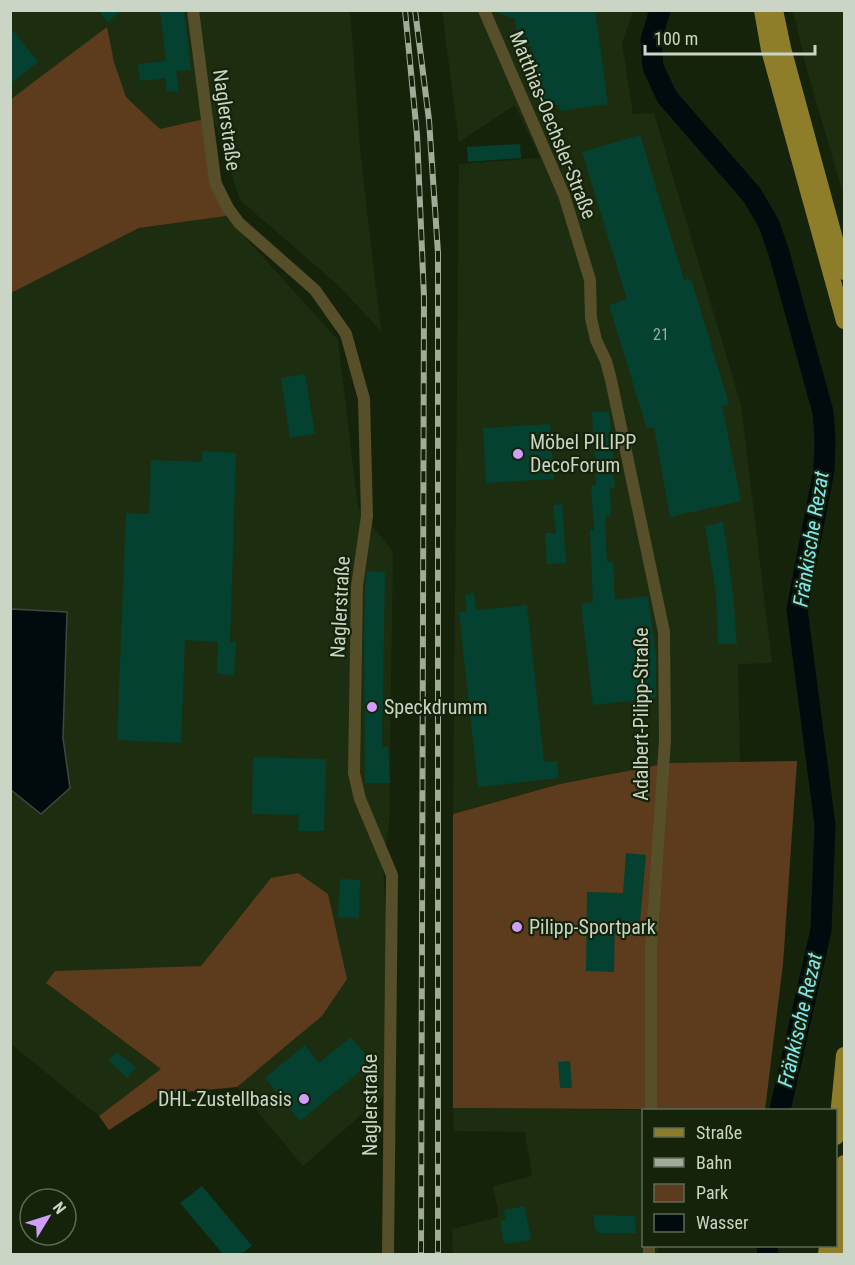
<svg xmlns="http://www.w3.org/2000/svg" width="855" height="1265" viewBox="0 0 855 1265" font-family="'Roboto Condensed',sans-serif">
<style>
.built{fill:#1c2e0f}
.green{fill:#5c3c1d}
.water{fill:#000b0d;stroke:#3d4844;stroke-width:1.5}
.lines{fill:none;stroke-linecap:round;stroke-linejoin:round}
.river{stroke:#000b0d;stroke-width:21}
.building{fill:#054130}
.minor{stroke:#564f29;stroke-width:12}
.primary{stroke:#8e7e29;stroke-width:16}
.rail-casing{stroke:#a0ab99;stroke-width:6}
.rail{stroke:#15230b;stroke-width:4;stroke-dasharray:11;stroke-linecap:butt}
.poi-dot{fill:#d19dfd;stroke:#15230b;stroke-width:2}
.labels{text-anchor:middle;stroke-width:4.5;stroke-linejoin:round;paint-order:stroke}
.number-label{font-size:16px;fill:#9ab0a0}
.street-label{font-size:20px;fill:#cbd5c5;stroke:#15230b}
.poi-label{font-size:20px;fill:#cbd5c5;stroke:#15230b;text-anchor:start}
.water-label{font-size:21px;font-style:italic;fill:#83e6ef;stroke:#15230b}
</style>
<rect width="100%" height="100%" fill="#15230b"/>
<!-- built -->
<g class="built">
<path d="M10 11H350L361 159 381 331 338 285 240 200 213 117 160 129 126 97 114 62 107 28 11 99Z"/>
<path d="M442 11H633L622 43 633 114 654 113 741 405 772 663 738 664 740 762 668 763 559 784 453 814 459 164 540 158 515 105 459 142Z"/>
<path d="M793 11H844V197L807 70Z"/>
<path d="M226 216 338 340 358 508 393 552 389 825 383 863 386 922 385 1094 303 1166 237 1087 322 1016 271 878 201 966 55 972 47 984 162 1070 99 1116 11 1044V293L139 228Z"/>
<path d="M453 1108 656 1110H644V1246H658V1254H453L452 1229 499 1217 493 1186 532 1176 525 1132 454 1131Z"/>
</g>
<!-- green -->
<g class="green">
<path d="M107 27 114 62 126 97 160 129 213 117 226 216 139 228 11 293V99Z"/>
<path d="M797 761 783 964 765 1110 453 1108V814L560 784 668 763Z"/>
<path d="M298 873 328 894 347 979 322 1016 237 1087 165 1094 109 1130 99 1116 161 1069 46 983 55 971 201 966 271 878Z"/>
</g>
<!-- water -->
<path class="water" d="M11 609 67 612 63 738 70 788 41 814 11 790Z"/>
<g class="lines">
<!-- river -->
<g class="river">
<path d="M660 10 651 40 653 67 667 97 752 195 769 224 779 253 823 412 825 439 824 470 797 609 825 825 821 930 780 1110"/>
<path d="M767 1246 768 1254"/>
</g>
</g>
<!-- building -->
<g class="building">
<path d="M98 10H122L108 22Z"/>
<path d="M160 10H184L191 70 176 71 179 91 167 92 165 78 140 81 138 64 166 61Z"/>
<path d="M496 10H595L608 104 560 111 559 105 542 106 538 97 531 46 519 47 515 19 495 12Z"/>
<path d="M10 27 38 62 10 84Z"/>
<path d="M640 135 684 280 691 279 729 404 722 406 741 501 670 517 654 427 647 429 609 305 627 299 582 152Z"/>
<path d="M520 144 521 158 468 162 467 147Z"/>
<path d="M305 374 315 434 290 438 281 378Z"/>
<path d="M592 412H609L610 417 615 488H610L611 515 605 516 607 562H613L615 600 648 596 656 655V698L593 705 581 604 593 602 590 530H594L591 485H596Z"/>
<path d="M550 424 554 479 486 483 483 428Z"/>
<path d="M202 451 236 453 230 642H236L234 675 217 674 218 642 185 640 181 743 117 740 126 513 149 514 151 460 202 462Z"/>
<path d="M562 504 566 563 547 564 545 533H556L553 505Z"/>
<path d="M723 522 733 593 737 644H718L716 593 705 526Z"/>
<path d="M367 571 385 572 382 747H388L390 783H365L364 639 365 587Z"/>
<path d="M474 593 476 610 527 605 544 762 557 761 559 778 478 787 459 612 467 611 465 595Z"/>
<path d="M253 757 326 759 324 831H298L299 815 252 814Z"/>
<path d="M626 853 646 855 640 922 615 921 614 972 586 971 587 892 623 893Z"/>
<path d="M340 879 360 880 359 918 338 917Z"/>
<path d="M351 1037 371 1062 300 1121 265 1078 305 1045 319 1063Z"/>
<path d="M116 1052 136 1067 127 1078 109 1061Z"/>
<path d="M570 1061 572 1088H560L558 1062Z"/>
<path d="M202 1186 252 1246 241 1254H223L180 1203Z"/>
<path d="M525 1206 531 1240 504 1244 500 1221 506 1220 504 1210Z"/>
<path d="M594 1215 635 1216 636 1233H598L594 1225Z"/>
</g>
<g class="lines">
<!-- minor -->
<g class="minor">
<path d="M193 10 215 182 228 208 239 223 315 290 346 334 364 399 367 516 357 586 354 773 360 799 392 875 388 1254"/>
<path d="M484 10 564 195 590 280 591 318 596 340 606 361 611 380 664 632 665 740 651 951V1110"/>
<path d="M649 1254V1246"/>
</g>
<!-- primary -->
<g class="primary">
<path d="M762 10 769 50 844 321"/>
<path d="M775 10 783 48 844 272"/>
<path d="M836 1137 844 1055"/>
<path d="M826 1254 827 1246"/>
<path d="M839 1254 840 1202 844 1163"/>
</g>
<defs>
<g id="rail">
<path d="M405 10 417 135 424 297 421 1254"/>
<path d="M415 10 429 120 438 253V1254"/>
</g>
</defs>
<!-- rail casing -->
<use href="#rail" class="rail-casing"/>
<!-- rail -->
<use href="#rail" class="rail"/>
</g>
<!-- markers -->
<g class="poi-dot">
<circle cx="518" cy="454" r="6"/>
<circle cx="372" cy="707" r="6"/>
<circle cx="517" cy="927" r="6"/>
<circle cx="304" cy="1099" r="6"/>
</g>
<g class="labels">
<!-- number labels -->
<g class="number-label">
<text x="661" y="340">21</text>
</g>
<!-- street labels -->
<g class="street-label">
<text transform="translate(227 120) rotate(82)" y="7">Naglerstraße</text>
<text transform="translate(553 125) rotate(68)" y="7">Matthias-Oechsler-Straße</text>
<text transform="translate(340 607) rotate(-87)" y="7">Naglerstraße</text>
<text transform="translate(641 714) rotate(-90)" y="7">Adalbert-Pilipp-Straße</text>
<text transform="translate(370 1105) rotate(-90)" y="7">Naglerstraße</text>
</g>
<!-- poi labels -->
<g class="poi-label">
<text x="530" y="449">Möbel PILIPP<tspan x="530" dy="23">DecoForum</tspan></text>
<text x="384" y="714">Speckdrumm</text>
<text x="529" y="934">Pilipp-Sportpark</text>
<text x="292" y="1106" text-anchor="end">DHL-Zustellbasis</text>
</g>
<!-- water labels -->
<g class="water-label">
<text transform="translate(811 539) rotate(-81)" y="7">Fränkische Rezat</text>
<text transform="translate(800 1020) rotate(-77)" y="7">Fränkische Rezat</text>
</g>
</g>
<!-- border -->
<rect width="855" height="1265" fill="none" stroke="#cbd5c5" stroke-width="24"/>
<!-- legend -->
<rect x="642" y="1109" width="195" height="138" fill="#15230b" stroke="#5e6a55" stroke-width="1.5"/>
<rect x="654" y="1128" width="30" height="9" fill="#8e7e29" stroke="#5e6a55" stroke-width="1.5"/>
<text x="696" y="1139" font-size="18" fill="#cbd5c5">Straße</text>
<rect x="654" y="1158" width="30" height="9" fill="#a0ab99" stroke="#5e6a55" stroke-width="1.5"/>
<text x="696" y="1169" font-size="18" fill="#cbd5c5">Bahn</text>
<rect x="654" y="1184" width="30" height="18" fill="#5c3c1d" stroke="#5e6a55" stroke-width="1.5"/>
<text x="696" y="1199" font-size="18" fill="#cbd5c5">Park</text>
<rect x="654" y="1214" width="30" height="18" fill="#000b0d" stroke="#5e6a55" stroke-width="1.5"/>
<text x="696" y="1229" font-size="18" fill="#cbd5c5">Wasser</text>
<!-- north arrow -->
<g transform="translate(48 1217) rotate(52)"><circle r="28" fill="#15230b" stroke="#5e6a55" stroke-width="1.5"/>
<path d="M0-4.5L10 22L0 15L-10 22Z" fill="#d19dfd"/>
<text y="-9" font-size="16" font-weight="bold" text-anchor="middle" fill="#cbd5c5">N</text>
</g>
<!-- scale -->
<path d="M645 45v9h170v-9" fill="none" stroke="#cbd5c5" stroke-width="3"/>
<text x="654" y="45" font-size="18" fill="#cbd5c5" stroke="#15230b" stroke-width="4.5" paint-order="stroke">100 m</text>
</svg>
